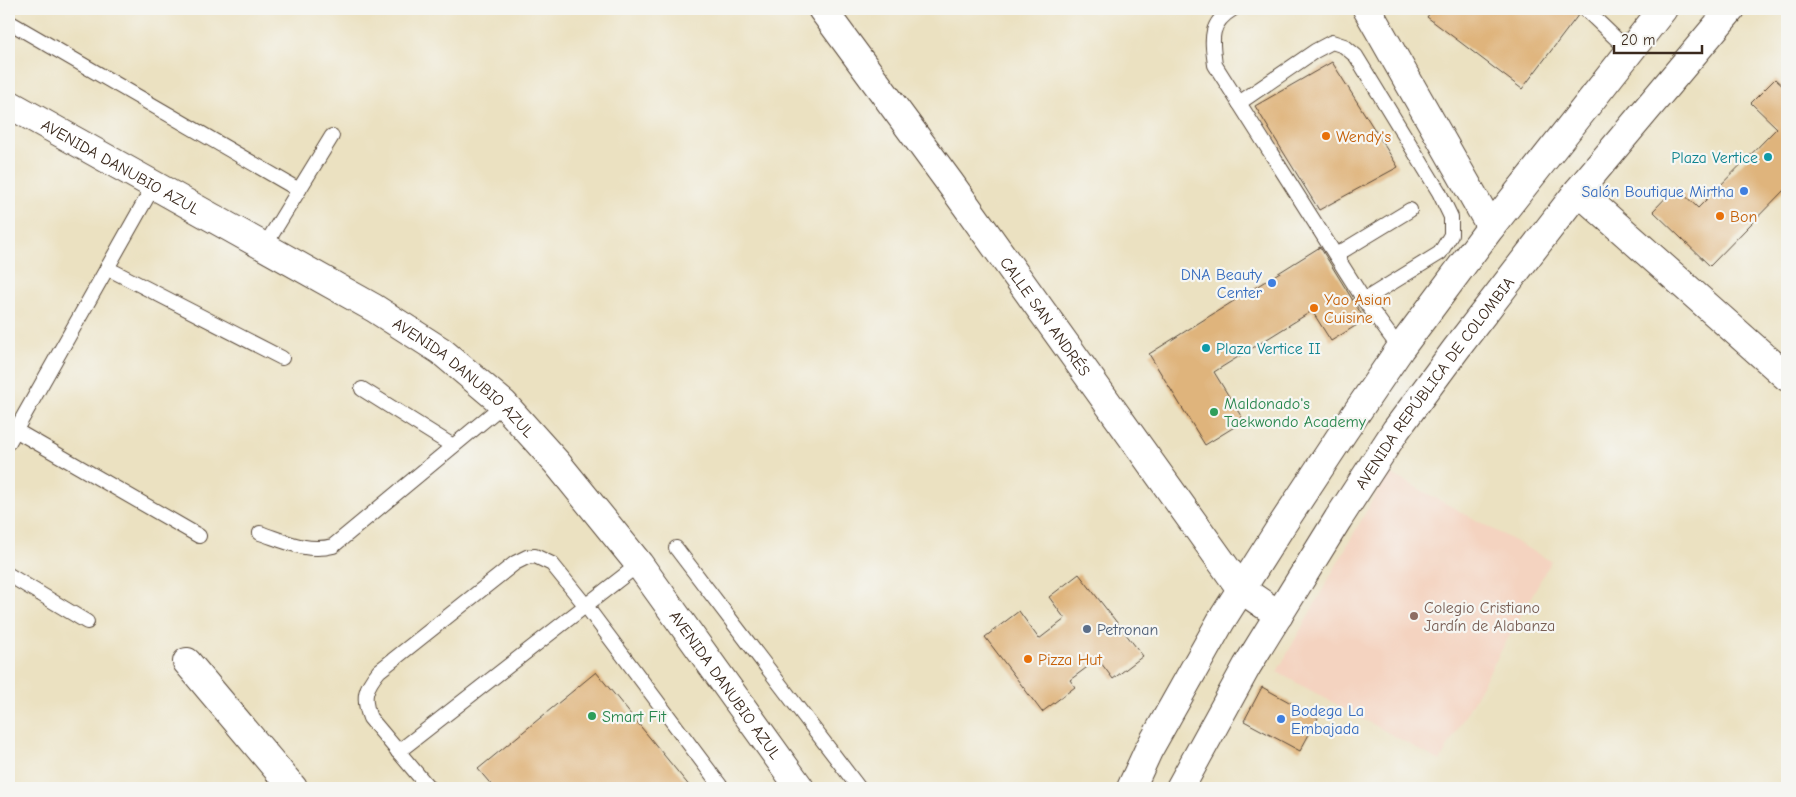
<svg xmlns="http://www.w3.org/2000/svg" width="1796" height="797" viewBox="0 0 1796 797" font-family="'Comic Neue',sans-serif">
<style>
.built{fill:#f4d3c0}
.building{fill:#dfb47b}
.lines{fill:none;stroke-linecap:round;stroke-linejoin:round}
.service-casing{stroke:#554536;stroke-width:16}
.minor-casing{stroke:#554536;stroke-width:30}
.primary-casing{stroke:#554536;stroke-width:30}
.service{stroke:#fff;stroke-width:14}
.minor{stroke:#fff;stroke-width:28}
.primary{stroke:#fff;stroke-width:28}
.food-dot{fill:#e8710a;stroke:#f6f6f2;stroke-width:2}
.culture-dot{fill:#0f9aa8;stroke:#f6f6f2;stroke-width:2}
.shop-dot{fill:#3f7fe0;stroke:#f6f6f2;stroke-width:2}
.leisure-dot{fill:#2e9e5b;stroke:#f6f6f2;stroke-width:2}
.education-dot{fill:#8d6e63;stroke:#f6f6f2;stroke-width:2}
.service-dot{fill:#5c6f8a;stroke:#f6f6f2;stroke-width:2}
.labels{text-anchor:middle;stroke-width:4.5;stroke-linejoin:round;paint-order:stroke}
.food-label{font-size:16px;fill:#c56008;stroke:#f6f6f2;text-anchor:start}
.culture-label{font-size:16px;fill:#0d838f;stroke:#f6f6f2;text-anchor:end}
.street-label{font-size:16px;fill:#3b2a1e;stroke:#f6f6f2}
.shop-label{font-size:16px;fill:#366cbe;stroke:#f6f6f2;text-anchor:end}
.leisure-label{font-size:16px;fill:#27864d;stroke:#f6f6f2;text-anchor:start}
.education-label{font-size:16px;fill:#785e54;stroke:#f6f6f2;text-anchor:start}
.service-label{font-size:16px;fill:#4e5e75;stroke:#f6f6f2;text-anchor:start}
</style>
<rect width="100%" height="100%" fill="#f6f6f2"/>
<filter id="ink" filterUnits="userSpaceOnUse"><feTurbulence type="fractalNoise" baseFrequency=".02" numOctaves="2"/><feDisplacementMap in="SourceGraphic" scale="10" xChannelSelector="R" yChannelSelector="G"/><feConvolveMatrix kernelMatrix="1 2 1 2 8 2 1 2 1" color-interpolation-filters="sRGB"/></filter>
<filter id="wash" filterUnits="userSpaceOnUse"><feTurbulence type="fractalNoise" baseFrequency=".0096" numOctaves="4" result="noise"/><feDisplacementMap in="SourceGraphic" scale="20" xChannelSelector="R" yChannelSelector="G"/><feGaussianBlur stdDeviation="1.12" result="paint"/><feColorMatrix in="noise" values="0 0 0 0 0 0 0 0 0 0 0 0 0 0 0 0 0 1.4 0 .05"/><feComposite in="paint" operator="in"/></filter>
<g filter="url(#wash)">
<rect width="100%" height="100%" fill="#ebe1c1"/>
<!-- built -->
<path class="built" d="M1388 472 1551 561 1440 761 1277 672Z"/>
<g id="blocks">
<!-- building -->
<g class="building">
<path d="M1433 9H1572L1579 14 1522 89 1427 17Z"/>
<path d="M1332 62 1398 167 1319 210 1255 106Z"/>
<path d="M1775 79 1787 90V187L1710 266 1653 211 1676 187 1698 208 1777 128 1751 103Z"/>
<path d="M1320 247 1365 320 1331 341 1312 311 1214 372 1244 421 1205 445 1149 354Z"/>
<path d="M1079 574 1143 656 1113 679 1098 659 1070 680 1075 687 1042 712 985 637 1019 611 1039 639 1065 619 1049 597Z"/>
<path d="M596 672 691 788H494L478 769Z"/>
<path d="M1262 687 1318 718 1300 751 1244 721Z"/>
</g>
</g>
</g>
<g filter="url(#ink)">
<use href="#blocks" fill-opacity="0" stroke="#554536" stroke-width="1"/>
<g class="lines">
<defs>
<g id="service">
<path d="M1233 9C1208 24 1212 40 1215 65L1364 300 1400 349"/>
<path d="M1585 9 1629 51"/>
<path d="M9 22 299 190"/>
<path d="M1239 103 1315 51 1332 42 1344 46 1356 56 1439 192 1451 217V235L1440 253 1364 300"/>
<path d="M264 247 332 136"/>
<path d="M1336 255 1410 210"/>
<path d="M107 268 282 358"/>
<path d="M362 389 453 446"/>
<path d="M15 430 199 536"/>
<path d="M9 442 154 185"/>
<path d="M260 533C284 541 307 553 333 546L504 404"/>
<path d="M676 548 859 788"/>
<path d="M9 575 87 622"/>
<path d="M398 752 639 564"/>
<path d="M429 788 370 718C362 697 365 688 379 671L515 563 527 557 535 556 552 564 586 606 722 788"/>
</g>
<g id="minor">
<path id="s1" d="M822 9 950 183 1241 589 1279 615"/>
<path d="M1367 9 1491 227"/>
<path id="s2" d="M9 104 374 308 441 351 504 404 557 463 639 564 800 788"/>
<path d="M1578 191 1787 377"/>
<path d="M187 662 293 788"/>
</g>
<g id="primary">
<path d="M1131 788 1148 751 1221 621 1280 528 1344 431 1400 349 1491 227 1663 9"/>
<path id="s3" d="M1180 788 1247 666 1338 519 1396 430 1456 349 1578 191 1731 9"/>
</g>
</defs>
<!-- service casing -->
<use href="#service" class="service-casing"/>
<!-- minor casing -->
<use href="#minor" class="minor-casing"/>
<!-- primary casing -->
<use href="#primary" class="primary-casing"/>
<!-- service -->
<use href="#service" class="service"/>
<!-- minor -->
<use href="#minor" class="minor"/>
<!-- primary -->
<use href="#primary" class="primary"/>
</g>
</g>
<!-- markers -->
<g class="food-dot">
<circle cx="1326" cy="136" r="5"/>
<circle cx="1720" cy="216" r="5"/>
<circle cx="1314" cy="308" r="5"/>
<circle cx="1028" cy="659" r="5"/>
</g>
<g class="culture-dot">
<circle cx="1768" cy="157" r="5"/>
<circle cx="1206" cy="348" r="5"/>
</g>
<g class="shop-dot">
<circle cx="1744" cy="191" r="5"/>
<circle cx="1272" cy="283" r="5"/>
<circle cx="1281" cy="719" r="5"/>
</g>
<g class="leisure-dot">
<circle cx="1214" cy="412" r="5"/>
<circle cx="592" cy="716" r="5"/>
</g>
<circle class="education-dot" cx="1414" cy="616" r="5"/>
<circle class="service-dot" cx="1087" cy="629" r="5"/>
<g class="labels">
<!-- food labels -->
<g class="food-label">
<text x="1336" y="142">Wendy's</text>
<text x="1730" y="222">Bon</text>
<text x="1324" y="305">Yao Asian<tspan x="1324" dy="18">Cuisine</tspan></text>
<text x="1038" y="665">Pizza Hut</text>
</g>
<!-- culture labels -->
<g class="culture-label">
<text x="1758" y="163">Plaza Vertice</text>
<text x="1216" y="354" text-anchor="start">Plaza Vertice II</text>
</g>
<!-- street labels -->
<g class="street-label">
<text dy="6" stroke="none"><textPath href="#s2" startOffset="128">AVENIDA DANUBIO AZUL</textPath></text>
<text dy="6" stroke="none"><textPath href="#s1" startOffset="380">CALLE SAN ANDRÉS</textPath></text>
<text dy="6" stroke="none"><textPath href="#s2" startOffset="532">AVENIDA DANUBIO AZUL</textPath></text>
<text dy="6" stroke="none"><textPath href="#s3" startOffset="479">AVENIDA REPÚBLICA DE COLOMBIA</textPath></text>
<text dy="6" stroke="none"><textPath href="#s2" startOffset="938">AVENIDA DANUBIO AZUL</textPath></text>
</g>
<!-- shop labels -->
<g class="shop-label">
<text x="1734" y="197">Salón Boutique Mirtha</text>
<text x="1262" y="280">DNA Beauty<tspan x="1262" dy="18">Center</tspan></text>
<text x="1291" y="716" text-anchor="start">Bodega La<tspan x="1291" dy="18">Embajada</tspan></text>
</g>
<!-- leisure labels -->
<g class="leisure-label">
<text x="1224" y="409">Maldonado's<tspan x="1224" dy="18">Taekwondo Academy</tspan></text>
<text x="602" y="722">Smart Fit</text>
</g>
<!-- education labels -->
<g class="education-label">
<text x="1424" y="613">Colegio Cristiano<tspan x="1424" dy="18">Jardín de Alabanza</tspan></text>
</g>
<!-- service labels -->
<g class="service-label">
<text x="1097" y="635">Petronan</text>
</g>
</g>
<!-- margin -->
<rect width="1796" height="797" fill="none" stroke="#f6f6f2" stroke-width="30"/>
<!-- scale -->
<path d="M1614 45v8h88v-8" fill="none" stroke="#3b2a1e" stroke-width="2.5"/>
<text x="1621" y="45" font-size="15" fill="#3b2a1e" stroke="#f6f6f2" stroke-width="4" paint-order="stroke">20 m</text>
</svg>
